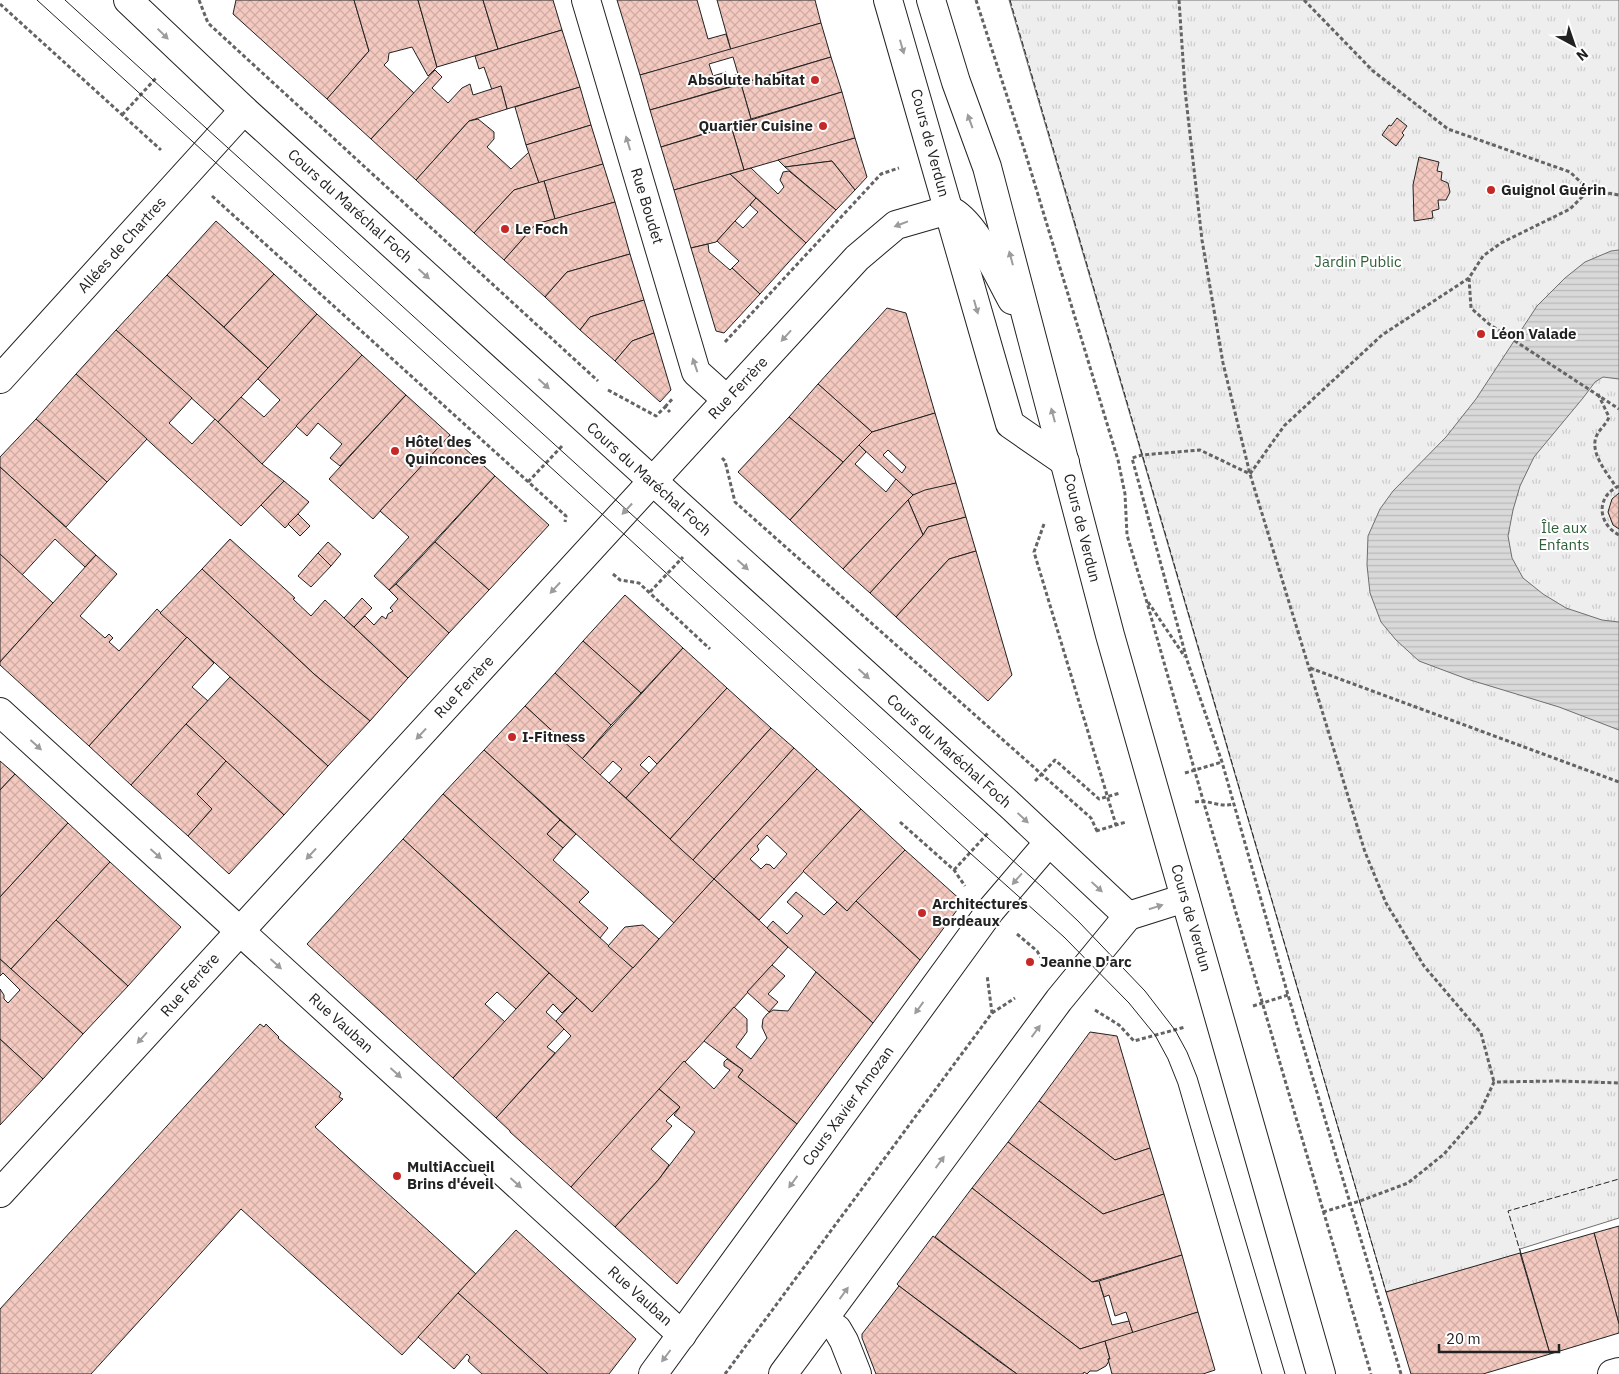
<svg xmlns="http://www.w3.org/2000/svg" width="1619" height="1374" viewBox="0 0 1619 1374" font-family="'IBM Plex Sans',sans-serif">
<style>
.grass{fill:url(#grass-tufts);stroke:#6f6f6f}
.water{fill:url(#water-rules);stroke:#6f6f6f}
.building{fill:url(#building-cross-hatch);stroke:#222;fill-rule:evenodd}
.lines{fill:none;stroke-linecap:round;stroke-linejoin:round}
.street-casing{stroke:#222;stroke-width:30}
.secondary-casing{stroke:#222;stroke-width:30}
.path{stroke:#646464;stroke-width:3;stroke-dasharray:4 2.5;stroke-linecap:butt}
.street{stroke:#fff;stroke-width:28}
.secondary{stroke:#fff;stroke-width:28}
.tram{stroke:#222;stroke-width:1}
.fence{stroke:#222;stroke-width:1;stroke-dasharray:6 2.5;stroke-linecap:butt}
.oneway{fill:#9c9c9c}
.poi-dot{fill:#c62828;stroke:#fff;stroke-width:2}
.labels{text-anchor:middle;stroke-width:4;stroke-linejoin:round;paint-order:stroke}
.poi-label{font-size:15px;font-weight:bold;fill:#222;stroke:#fff;text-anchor:start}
.street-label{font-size:15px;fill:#222;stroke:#fff}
.park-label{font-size:15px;fill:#2f5e38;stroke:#fff}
</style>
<defs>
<pattern id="grass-tufts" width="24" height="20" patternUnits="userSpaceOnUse" patternTransform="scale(1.25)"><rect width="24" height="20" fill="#eee"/><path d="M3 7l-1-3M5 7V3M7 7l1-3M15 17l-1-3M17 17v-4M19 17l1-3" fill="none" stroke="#ccc"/></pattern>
<pattern id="water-rules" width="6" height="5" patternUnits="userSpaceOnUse" patternTransform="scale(1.25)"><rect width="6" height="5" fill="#d9d9d9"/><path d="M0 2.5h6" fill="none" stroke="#bababa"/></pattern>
<pattern id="building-cross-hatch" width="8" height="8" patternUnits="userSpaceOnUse" patternTransform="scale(1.25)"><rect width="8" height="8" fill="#f3c9c0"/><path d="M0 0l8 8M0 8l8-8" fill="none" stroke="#d0aca5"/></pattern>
</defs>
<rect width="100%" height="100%" fill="#fff"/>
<!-- grass -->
<path class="grass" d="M1009 0H1619V1218L1520 1249 1521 1254 1386 1292Z"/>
<!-- water -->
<path class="water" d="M1619 250V379L1603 377 1595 382 1583 398 1534 457 1520 486 1513 510 1508 536 1512 558 1523 578 1543 594 1566 608 1602 620 1619 622V730L1559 707 1467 679 1419 661 1396 640 1381 622 1370 593 1367 565 1368 536 1380 509 1393 491 1446 437 1476 399 1537 306 1565 278 1585 262 1611 251Z"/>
<!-- building -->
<g class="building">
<path d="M236 0H354L369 51 327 99 233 14Z"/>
<path d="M354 0H418L437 67 428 76 412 47 389 53 388 61 384 65 414 93 371 139 327 99 369 51Z"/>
<path d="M418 0H483L498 49 437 67Z"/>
<path d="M483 0H553L562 30 498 49Z"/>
<path d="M617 0H697L708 39 726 34 731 50 640 75Z"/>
<path d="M717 0H815L821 23 731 50Z"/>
<path d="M821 23 831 57 650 110 640 75ZM733 57 738 74 728 78 726 72 713 76 709 64Z"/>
<path d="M562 30 580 87 507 109 501 86 492 90 484 67 479 69 475 56Z"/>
<path d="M831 57 842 92 751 119 741 84Z"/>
<path d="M435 70 442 77 432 88 448 103 462 88 470 84 473 95 501 86 507 109 469 121 416 180 371 139Z"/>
<path d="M741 84 751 119 661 147 650 110Z"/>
<path d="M580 87 591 125 526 145 515 107Z"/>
<path d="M842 92 855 138 744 170 731 126Z"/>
<path d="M1397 118 1407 126 1402 133 1404 135 1396 146 1382 135 1389 125 1391 126Z"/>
<path d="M478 119 494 132V139L487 147 511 169 529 152 539 183 514 190 474 233 416 180 469 121Z"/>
<path d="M591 125 603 164 539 183 526 145Z"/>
<path d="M731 126 744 170 674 190 661 147Z"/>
<path d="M855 138 867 177 855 190 832 161 785 167 778 160Z"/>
<path d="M1419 157 1439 162 1437 171 1442 172 1441 180 1448 183 1450 192 1446 200H1438L1439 209 1432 211 1433 218 1414 221 1413 185Z"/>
<path d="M832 161 855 190 836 210 785 167Z"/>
<path d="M603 164 615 202 555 219 544 181Z"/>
<path d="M751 168 778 194 784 187 780 180 782 175 783 172 789 171 836 210 806 243 730 174Z"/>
<path d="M730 174 756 198 716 242 691 248 674 190Z"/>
<path d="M544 181 555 219 536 224 504 260 474 233 514 190Z"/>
<path d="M756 198 806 243 760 294 732 268 739 261 717 241 735 221 743 228 758 212 750 205Z"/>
<path d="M615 202 630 254 567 272 545 297 504 260 536 224Z"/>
<path d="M216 221 274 274 224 327 167 275Z"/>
<path d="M708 244 709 252 730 270 732 268 760 294 724 333 716 331 691 248Z"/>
<path d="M630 254 644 300 590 317 580 330 545 297 567 272Z"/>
<path d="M274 274 317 314 268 368 224 327Z"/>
<path d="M167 275 268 368 218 422 116 330Z"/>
<path d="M644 300 654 333 632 341 615 361 580 330 590 317Z"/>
<path d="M887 308 906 313 935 413 872 432 818 384Z"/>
<path d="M317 314 362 355 262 464 218 422 241 397 264 417 280 400 258 379Z"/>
<path d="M116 330 192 398 169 423 192 444 215 419 262 464 284 481 241 526 76 374Z"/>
<path d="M654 333 671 390 660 402 615 361 632 341Z"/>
<path d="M362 355 406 395 340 466 330 458 342 444 318 423 307 436 296 426Z"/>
<path d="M76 374 147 439 107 482 36 419Z"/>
<path d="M818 384 872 432 843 462 789 417Z"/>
<path d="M406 395 450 435 373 519 329 479Z"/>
<path d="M935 413 956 483 913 495 859 445 872 432ZM888 450 906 467 902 473 883 455Z"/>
<path d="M789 417 843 462 790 520 738 472Z"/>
<path d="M36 419 107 482 66 527 0 467V457Z"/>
<path d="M450 435 495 476 389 590 374 576 409 537 380 511Z"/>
<path d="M859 445 866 452 855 464 886 492 896 479 913 495 843 569 790 520Z"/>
<path d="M0 467 96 555 85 567 55 539 22 575 0 554Z"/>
<path d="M495 476 549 525 489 590 435 542Z"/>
<path d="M284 481 309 502 285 528 261 505Z"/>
<path d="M956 483 966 517 928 527 923 535 908 500 913 495 925 490Z"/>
<path d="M1619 493V529L1613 525 1608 512 1612 499Z"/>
<path d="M908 500 923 535 870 593 843 569Z"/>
<path d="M298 514 310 526 300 536 288 524Z"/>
<path d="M966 517 976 551 949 559 896 617 870 593 923 535 928 527Z"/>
<path d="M230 539 295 598 293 599 311 616 325 600 408 678 370 721 314 674 202 569Z"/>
<path d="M328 542 341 554 331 566 318 553Z"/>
<path d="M435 542 489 590 449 633 396 584Z"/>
<path d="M976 551 1012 675 988 701 896 617 949 559Z"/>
<path d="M318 553 331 566 311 587 298 576Z"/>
<path d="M0 554 53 603 0 662Z"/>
<path d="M96 555 117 574 80 616 105 638 109 634 113 638 109 642 119 651 157 609 187 637 89 746 0 665V662Z"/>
<path d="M202 569 314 674 370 721 328 766 160 613Z"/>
<path d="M396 584 449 633 408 678 354 627 365 616 374 625 382 616 386 619 388 614 393 611 390 608 398 599 389 590Z"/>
<path d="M625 595 683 648 641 693 583 641Z"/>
<path d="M362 598 372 608 354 627 344 618Z"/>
<path d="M187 637 214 663 192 687 208 701 131 785 89 746Z"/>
<path d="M583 641 641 693 611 725 555 673Z"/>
<path d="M683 648 727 688 657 764 649 756 640 765 649 773 626 798 609 783 622 769 613 761 600 775 582 759Z"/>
<path d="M555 673 611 725 582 759 525 706Z"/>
<path d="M230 677 328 766 284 815 186 724Z"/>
<path d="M727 688 771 728 670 839 626 798Z"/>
<path d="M525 706 714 879 674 923 484 750Z"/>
<path d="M186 724 226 761 197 794 212 809 188 836 131 785Z"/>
<path d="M771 728 794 748 693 860 670 839Z"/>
<path d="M794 748 817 769 714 879 693 860Z"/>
<path d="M484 750 560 820 547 834 563 848 553 860 589 892 579 902 608 928 600 938 443 794Z"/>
<path d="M0 761 15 774 0 790Z"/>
<path d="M226 761 284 815 229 874 188 836 212 809 197 794Z"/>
<path d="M817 769 861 809 759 920 714 879ZM767 835 787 854 774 869 770 865 766 864 761 869 750 859 759 850 757 846Z"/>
<path d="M15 774 68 823 0 897V790Z"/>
<path d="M443 794 633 968 592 1012 403 839Z"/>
<path d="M861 809 905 850 847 911 803 871Z"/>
<path d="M560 820 576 834 563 848 547 834Z"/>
<path d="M68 823 110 862 11 969 0 959V897Z"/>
<path d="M403 839 549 973 516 1009 497 992 485 1004 505 1022 453 1078 307 944Z"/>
<path d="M905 850 963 902 920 960 856 901Z"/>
<path d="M110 862 181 927 128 986 56 920Z"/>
<path d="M714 879 788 947 717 1027 571 1187 510 1132V1131L496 1118 571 1036 556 1021 577 998 592 1012Z"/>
<path d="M796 892 824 915 837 902 847 911 856 901 920 960 873 1023 767 928 773 921 787 934 803 916 787 902Z"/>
<path d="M56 920 128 986 83 1034 11 969Z"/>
<path d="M643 925 659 939 633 968 608 946 625 927Z"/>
<path d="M0 959 83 1034 43 1079 0 1039V989L4 995V999L8 1003 20 990 3 973 0 976Z"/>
<path d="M772 965 785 976 768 994 778 1002 769 1012 747 992Z"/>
<path d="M816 972 873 1023 797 1124 738 1077 743 1070 704 1041 734 1007 747 1019V1032L736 1047 751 1059 767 1038 762 1027 763 1019 767 1014 773 1010 788 1011Z"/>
<path d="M549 973 577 998 562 1013 553 1004 546 1012 564 1029 547 1047 555 1053 496 1118 453 1078Z"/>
<path d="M260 1024 264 1027 266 1024 279 1037 278 1038 341 1093 339 1097 343 1099 315 1127 476 1274 402 1355 241 1209 91 1374H0V1309Z"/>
<path d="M1090 1032 1117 1036 1150 1148 1115 1160 1039 1101Z"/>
<path d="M0 1039 43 1079 0 1125Z"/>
<path d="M727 1059 743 1070 738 1077 797 1124 677 1284 615 1227 659 1179 695 1132 674 1115 680 1107 659 1089 684 1061 714 1089 730 1070 724 1066V1062Z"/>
<path d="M659 1089 680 1107 666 1121 672 1126 651 1149 669 1165 659 1179 615 1227 571 1187Z"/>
<path d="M1039 1101 1115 1160 1150 1148 1164 1194 1103 1214 1008 1142Z"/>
<path d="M1008 1142 1103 1214 1164 1194 1182 1255 1092 1282 972 1188Z"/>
<path d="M972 1188 1092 1282 1099 1281 1112 1325 1129 1321 1133 1333 1080 1349 935 1237Z"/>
<path d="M1619 1226V1324L1594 1233Z"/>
<path d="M516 1230 636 1339 609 1374H548L458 1293Z"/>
<path d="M1594 1233 1619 1324V1333L1550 1354 1521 1254Z"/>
<path d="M933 1236 1080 1349 1105 1341 1110 1359H1108L1109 1361 1106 1366 1097 1371H1090L1087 1374 1084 1372 1083 1374H1017L899 1286 897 1284Z"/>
<path d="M1520 1253 1550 1354 1483 1374H1411L1386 1292Z"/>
<path d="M1182 1255 1198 1312 1133 1333 1126 1312 1115 1316 1109 1295 1104 1297 1099 1281Z"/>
<path d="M899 1286 997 1360 1017 1374H876L862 1338V1334Z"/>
<path d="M458 1293 494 1325 548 1374H482L468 1361 470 1357 467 1354 454 1369 418 1337Z"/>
<path d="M1198 1312 1215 1370 1203 1374H1112L1108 1359H1110L1105 1341Z"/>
</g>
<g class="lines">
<defs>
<g id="street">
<path d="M128 0 244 110 1012 807 1128 916"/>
<path d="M586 0 696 372 727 400"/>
<path d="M0 379 244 110"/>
<path d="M0 712 682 1335"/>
<path d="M1128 916 1185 898"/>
<path d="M824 1320 837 1329 844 1341 857 1374"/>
<path d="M653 1374 990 911 1049 842"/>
<path d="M783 1374 1059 1000 1128 916"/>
</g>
<g id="secondary">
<path d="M888 0 1010 424 1065 462"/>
<path d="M931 0 956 82 987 167 1110 635 1321 1374"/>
<path d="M949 210C974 220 998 275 1012 300"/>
<path d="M0 1193 857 258 896 225 948 210"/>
<path d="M1612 1374 1619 1372"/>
</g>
</defs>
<!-- street casing -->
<use href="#street" class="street-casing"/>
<!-- secondary casing -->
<use href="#secondary" class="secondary-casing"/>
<!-- path -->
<g class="path">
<path d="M199 0 208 23 598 381"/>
<path d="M976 0 1026 155 1118 460 1125 494 1127 535 1146 599 1203 800 1371 1374"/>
<path d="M1179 0 1185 90 1202 240 1223 363 1250 474 1365 852 1386 903 1424 966 1481 1033 1494 1082"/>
<path d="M1304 0 1373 71 1448 129 1570 172 1589 190"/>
<path d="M0 4 161 150"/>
<path d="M122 115 157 77"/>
<path d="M212 196 566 516 565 522"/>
<path d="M1469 278 1471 308 1489 324 1619 409"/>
<path d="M725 342 881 174 899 168"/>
<path d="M608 390 656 416 665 407 670 412"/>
<path d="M1598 394 1609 417C1606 425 1599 429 1596 437 1590 454 1608 474 1616 487"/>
<path d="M665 407 673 398"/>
<path d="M722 458 725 461 735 502 1091 818 1097 831"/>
<path d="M528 482 562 446"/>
<path d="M1619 486C1595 497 1598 524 1619 535"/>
<path d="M1044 524 1034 552 1116 825"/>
<path d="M613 574 620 580 639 583 710 649"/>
<path d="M650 592 683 557"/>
<path d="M1148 602 1185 657"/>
<path d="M1310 668 1619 782"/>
<path d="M1185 773 1222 762"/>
<path d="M1035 781 1055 760 1099 799 1120 793"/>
<path d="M1195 802C1208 799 1220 808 1233 804"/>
<path d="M900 822 954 870 965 886"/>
<path d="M1096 831 1126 822"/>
<path d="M954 870 989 832"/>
<path d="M1017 934 1037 951 1045 964"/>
<path d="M1253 1006 1288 995"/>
<path d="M1095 1010 1119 1025 1134 1041 1185 1027"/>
<path d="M992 1013 1015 998"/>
<path d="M1323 1212 1360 1201 1408 1183 1444 1154 1479 1114 1494 1082 1560 1081 1619 1083"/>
<path d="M725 1374 992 1013 987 975"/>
<path d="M1401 1374 1288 995 1222 762 1187 660 1132 458 1142 455 1200 450 1250 474 1284 426 1382 335 1469 278 1483 256 1501 243 1570 209 1589 190 1619 195"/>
</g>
<!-- street -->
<use href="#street" class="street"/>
<!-- secondary -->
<use href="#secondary" class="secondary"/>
<!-- tram -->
<g class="tram">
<path d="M37 0 613 524 970 853 1064 937 1129 1003 1155 1035 1168 1059 1178 1084 1262 1374"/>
<path d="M65 0 1042 887 1078 921 1145 991 1175 1030 1187 1052 1197 1077 1285 1374"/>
</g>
<!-- fence -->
<g class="fence">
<path d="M1010 0 1386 1292"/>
<path d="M1521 1254 1508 1211 1619 1179"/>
</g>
</g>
<!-- one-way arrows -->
<defs><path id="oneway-solid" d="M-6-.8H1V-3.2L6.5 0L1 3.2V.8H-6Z" transform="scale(1.25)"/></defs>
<g class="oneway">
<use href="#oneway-solid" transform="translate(163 34) rotate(44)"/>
<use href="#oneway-solid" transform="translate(902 47) rotate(74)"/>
<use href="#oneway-solid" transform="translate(970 121) rotate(-110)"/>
<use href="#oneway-solid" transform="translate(628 143) rotate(-107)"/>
<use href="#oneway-solid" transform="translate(901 224) rotate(159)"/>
<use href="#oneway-solid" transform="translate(1011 258) rotate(-105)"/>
<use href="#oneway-solid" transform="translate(424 274) rotate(42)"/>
<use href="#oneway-solid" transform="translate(976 307) rotate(74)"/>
<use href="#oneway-solid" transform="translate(786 336) rotate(132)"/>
<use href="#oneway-solid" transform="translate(695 365) rotate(-109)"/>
<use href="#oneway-solid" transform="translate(544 384) rotate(42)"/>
<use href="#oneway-solid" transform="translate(1053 415) rotate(-105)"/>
<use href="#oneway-solid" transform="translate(627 509) rotate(133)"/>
<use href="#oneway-solid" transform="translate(743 565) rotate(42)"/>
<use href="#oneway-solid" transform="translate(555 588) rotate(133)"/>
<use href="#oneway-solid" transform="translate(864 674) rotate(42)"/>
<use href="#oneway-solid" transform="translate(421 734) rotate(133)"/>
<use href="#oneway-solid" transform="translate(36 745) rotate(42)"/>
<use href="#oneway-solid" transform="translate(1023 818) rotate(43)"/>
<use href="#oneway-solid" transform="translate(156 854) rotate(42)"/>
<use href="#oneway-solid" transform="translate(311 854) rotate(133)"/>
<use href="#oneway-solid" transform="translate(1017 879) rotate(131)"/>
<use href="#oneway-solid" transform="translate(1097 887) rotate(43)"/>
<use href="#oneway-solid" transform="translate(1156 907) rotate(-17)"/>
<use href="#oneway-solid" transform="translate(276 964) rotate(42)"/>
<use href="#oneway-solid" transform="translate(919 1008) rotate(126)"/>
<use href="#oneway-solid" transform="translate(1036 1031) rotate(-54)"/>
<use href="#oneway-solid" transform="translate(142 1038) rotate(132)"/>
<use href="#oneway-solid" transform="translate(396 1073) rotate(42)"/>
<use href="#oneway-solid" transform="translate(940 1162) rotate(-54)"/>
<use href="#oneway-solid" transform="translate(793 1182) rotate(126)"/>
<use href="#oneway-solid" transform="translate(516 1183) rotate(42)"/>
<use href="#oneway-solid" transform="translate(844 1293) rotate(-54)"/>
<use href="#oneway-solid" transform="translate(666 1356) rotate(127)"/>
</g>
<!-- markers -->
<g class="poi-dot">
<circle cx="815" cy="80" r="5"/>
<circle cx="823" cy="126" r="5"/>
<circle cx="1491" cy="190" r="5"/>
<circle cx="505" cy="229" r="5"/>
<circle cx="1481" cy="334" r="5"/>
<circle cx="395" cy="451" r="5"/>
<circle cx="512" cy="737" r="5"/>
<circle cx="922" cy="913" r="5"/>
<circle cx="1030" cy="962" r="5"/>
<circle cx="397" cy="1176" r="5"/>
</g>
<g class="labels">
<!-- poi labels -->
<g class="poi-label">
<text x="805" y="85" text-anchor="end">Absolute habitat</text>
<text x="813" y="131" text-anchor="end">Quartier Cuisine</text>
<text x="1501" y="195">Guignol Guérin</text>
<text x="515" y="234">Le Foch</text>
<text x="1491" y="339">Léon Valade</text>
<text x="405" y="447">Hôtel des<tspan x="405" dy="17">Quinconces</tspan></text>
<text x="522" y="742">I-Fitness</text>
<text x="932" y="909">Architectures<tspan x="932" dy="17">Bordeaux</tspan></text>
<text x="1040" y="967">Jeanne D'arc</text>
<text x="407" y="1172">MultiAccueil<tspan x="407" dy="17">Brins d'éveil</tspan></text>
</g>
<!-- street labels -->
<g class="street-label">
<text transform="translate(930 143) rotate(75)" y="5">Cours de Verdun</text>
<text transform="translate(350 206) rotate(42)" y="5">Cours du Maréchal Foch</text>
<text transform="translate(647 206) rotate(73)" y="5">Rue Boudet</text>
<text transform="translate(122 245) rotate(-48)" y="5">Allées de Chartres</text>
<text transform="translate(738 388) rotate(-47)" y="5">Rue Ferrère</text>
<text transform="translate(649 479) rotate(42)" y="5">Cours du Maréchal Foch</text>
<text transform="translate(1082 528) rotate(76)" y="5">Cours de Verdun</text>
<text transform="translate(464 687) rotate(-47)" y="5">Rue Ferrère</text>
<text transform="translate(949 751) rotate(42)" y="5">Cours du Maréchal Foch</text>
<text transform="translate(1191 918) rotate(74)" y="5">Cours de Verdun</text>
<text transform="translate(190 985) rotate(-48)" y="5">Rue Ferrère</text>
<text transform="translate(341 1023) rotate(42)" y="5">Rue Vauban</text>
<text transform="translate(848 1106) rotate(-54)" y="5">Cours Xavier Arnozan</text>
<text transform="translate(640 1296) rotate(42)" y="5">Rue Vauban</text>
</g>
<!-- park labels -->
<g class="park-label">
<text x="1358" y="267">Jardin Public</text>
<text x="1564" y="533">Île aux<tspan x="1564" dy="17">Enfants</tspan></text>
</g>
</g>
<!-- north arrow -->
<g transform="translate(1574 45) rotate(140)" stroke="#ffffff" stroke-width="4" paint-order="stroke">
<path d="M0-4L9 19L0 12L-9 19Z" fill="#222222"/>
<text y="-8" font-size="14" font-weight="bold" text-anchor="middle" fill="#222222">N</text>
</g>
<!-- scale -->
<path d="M1439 1344v8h120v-8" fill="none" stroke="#222222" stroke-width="2.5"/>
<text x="1446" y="1344" font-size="15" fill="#222222" stroke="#ffffff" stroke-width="4" paint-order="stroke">20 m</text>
</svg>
